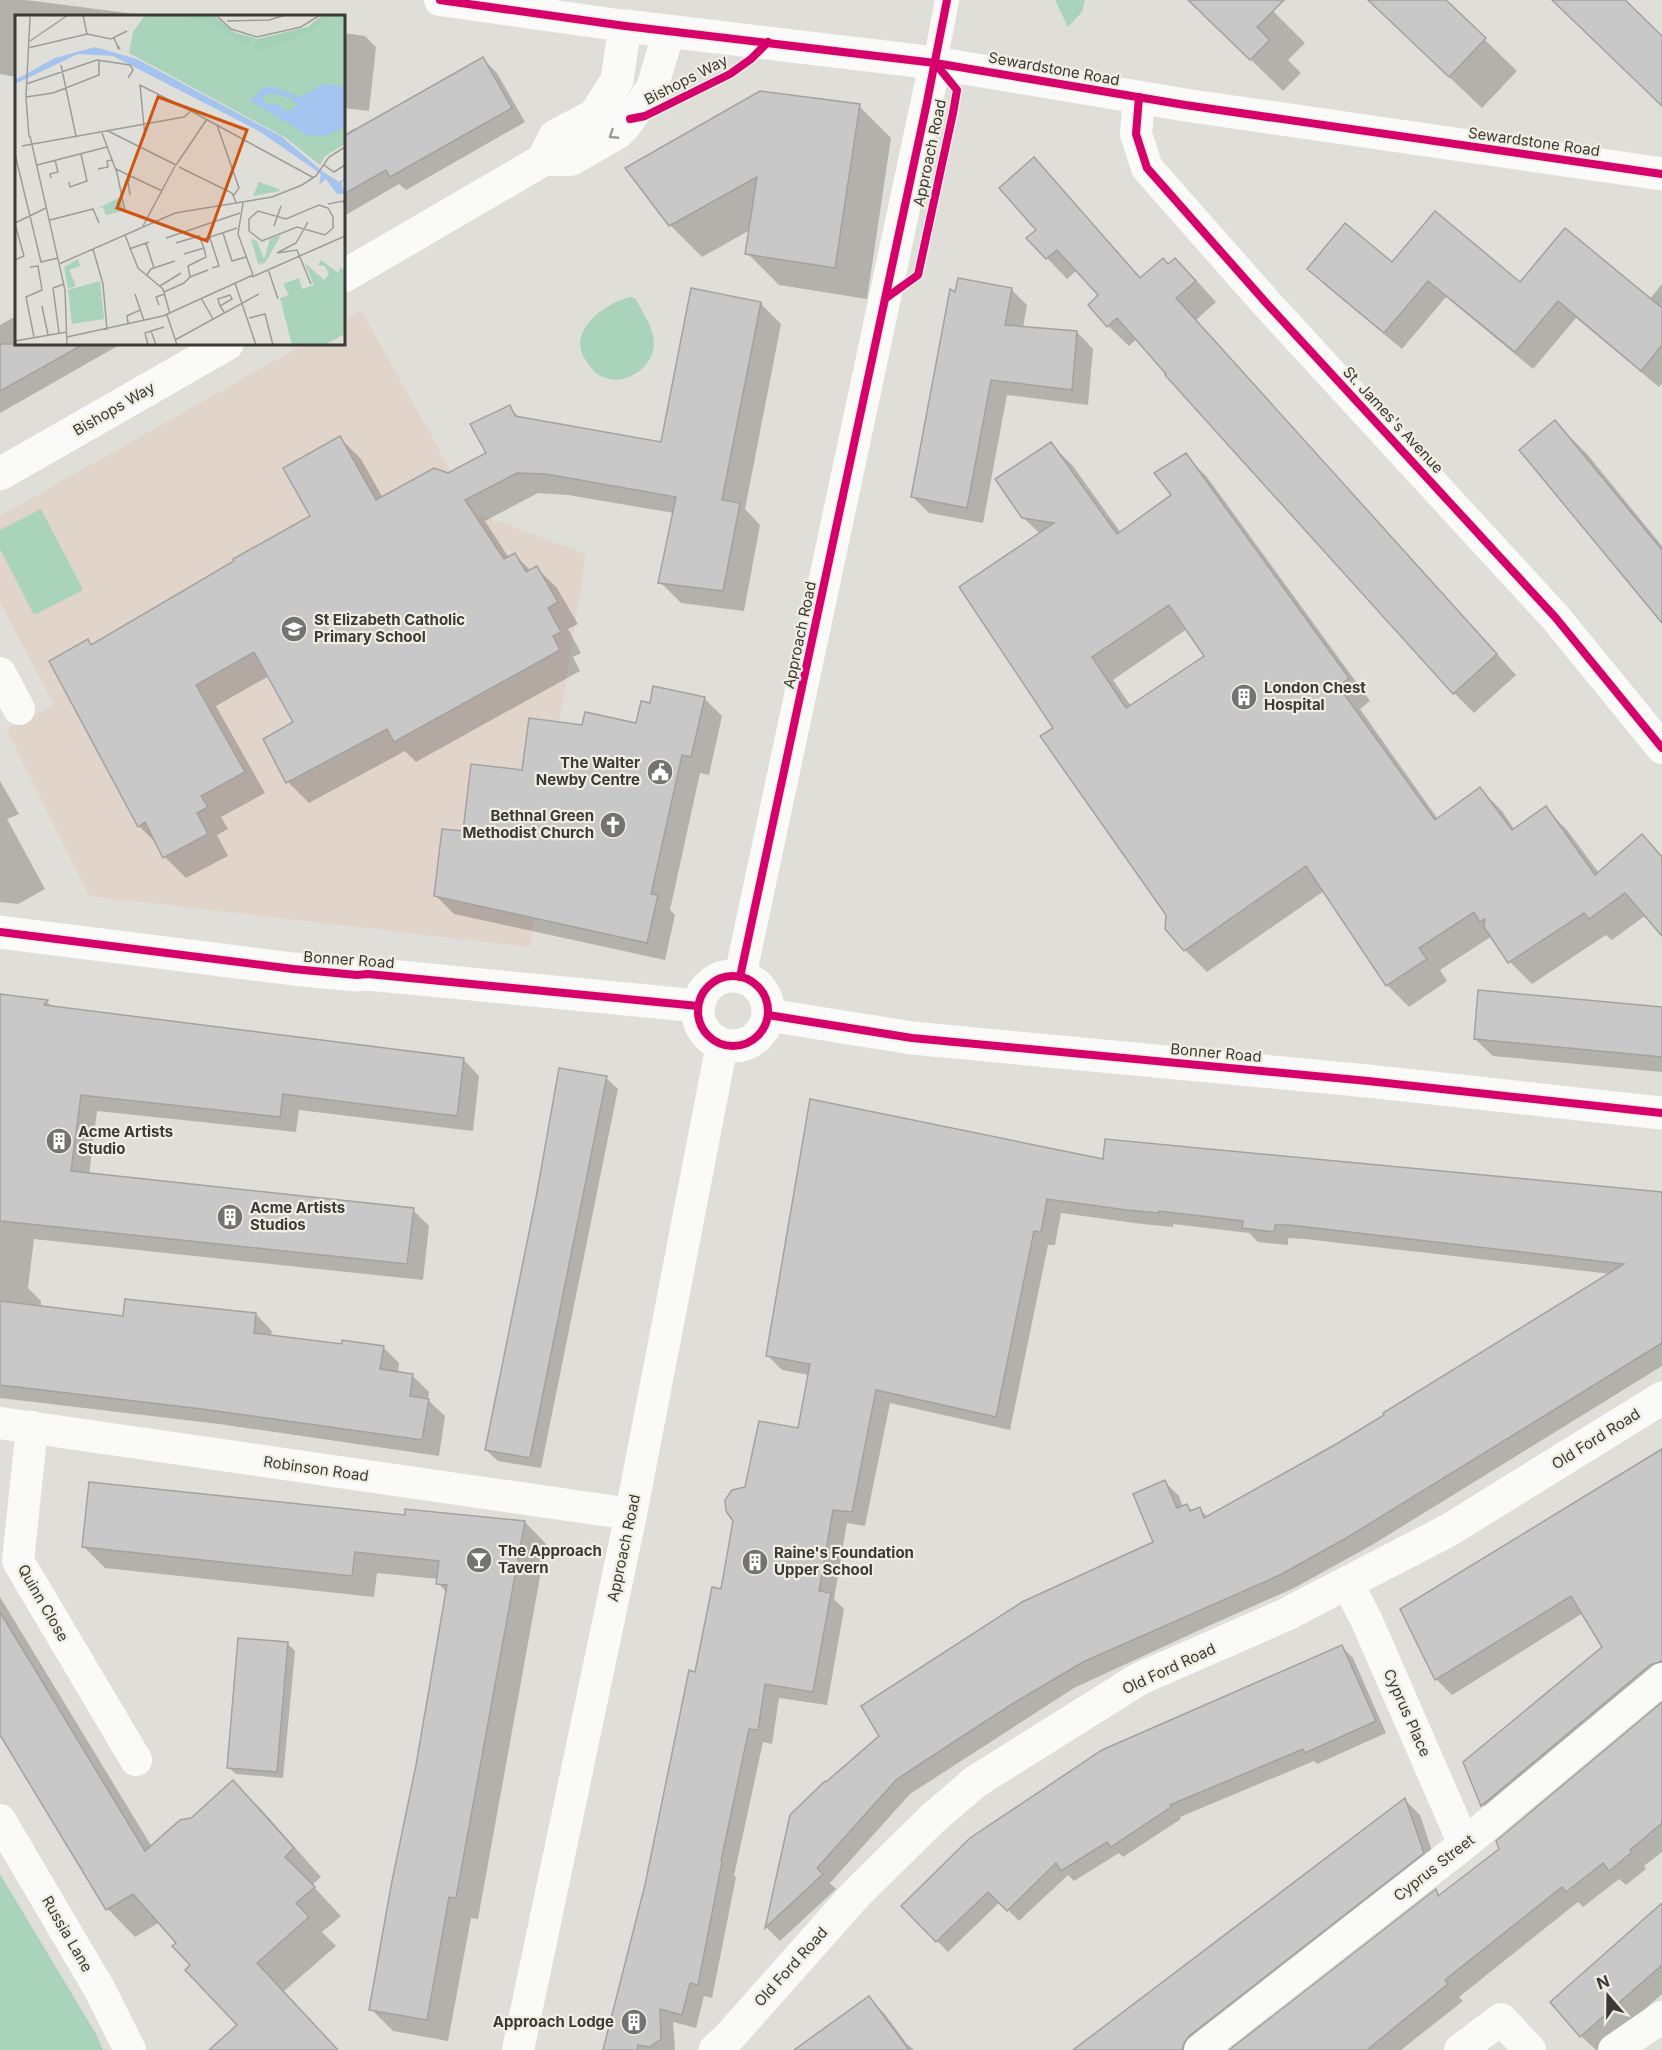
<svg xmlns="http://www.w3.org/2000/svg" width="1662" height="2050" viewBox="0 0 1662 2050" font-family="Inter,sans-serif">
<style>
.education{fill:#e1d4cb}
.green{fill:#aad3bb}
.shadow{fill:#0003;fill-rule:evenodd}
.building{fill:#c9c8c8;stroke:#a3a2a1;stroke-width:1.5;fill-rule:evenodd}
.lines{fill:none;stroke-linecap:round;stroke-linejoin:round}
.pedestrian{stroke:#fafaf9;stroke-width:24}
.minor{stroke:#fafaf9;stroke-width:32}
.tertiary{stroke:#fafaf9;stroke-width:33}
.secondary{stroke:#fafaf9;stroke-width:33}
.cycleway-casing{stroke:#f0ede2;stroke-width:11}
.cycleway{stroke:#d6006c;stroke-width:8}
.oneway{stroke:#9a9a98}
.labels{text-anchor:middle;stroke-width:4.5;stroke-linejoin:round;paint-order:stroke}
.street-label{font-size:15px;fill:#3b3a36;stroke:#f0ede2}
.poi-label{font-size:15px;font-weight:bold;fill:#3b3a36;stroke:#f0ede2;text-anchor:start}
.inset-road{fill:none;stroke:#9e9c97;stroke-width:1.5}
.view{fill:#ce5412;fill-opacity:0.15;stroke:#ce5412;stroke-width:3}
.inset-edge{fill:none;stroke:#3b3a36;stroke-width:3}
</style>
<rect width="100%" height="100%" fill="#e0ded8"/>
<!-- education -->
<path class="education" d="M361 310 474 512 586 554 550 782 530 947 89 896 6 729 54 705 0 602V516L304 344H344V321Z"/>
<!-- green -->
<g class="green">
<path d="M1055 0H1085L1082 12 1068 27Z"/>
<path d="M630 297 635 298C642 311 655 330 654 345 653 369 621 389 599 375 594 373 590 366 587 362 565 331 604 304 630 297Z"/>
<path d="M41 509 83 590 34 615 0 549V530Z"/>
<path d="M0 1874 96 2034 103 2050H0Z"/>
</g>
<!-- shadow -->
<g class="shadow">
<path d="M0 0H26L151 16H16V77L0 74Z"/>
<path d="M1190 0H1262L1305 43 1288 60 1301 73 1283 91Z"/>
<path d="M1368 0H1444L1517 71 1482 108Z"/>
<path d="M344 33 365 36 376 47 369 111 344 108Z"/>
<path d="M483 59 497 73 525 122 406 190 399 184 344 216V135L355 128 357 131Z"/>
<path d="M859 106 891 138 867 299 779 285 747 253 750 230 702 257 670 225Z"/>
<path d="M1034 159 1142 279 1168 266 1175 260 1196 280 1216 302 1196 320 1516 675 1474 713 1454 693 1137 339 1129 346 1108 326 1100 296 1077 270 1067 279 1047 258 1038 230Z"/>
<path d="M1392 265 1521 284 1649 300 1662 284V383L1659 387 1576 318 1533 369 1446 297 1402 349 1326 286 1309 269Z"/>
<path d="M1011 289 1027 305 1023 328 1077 332 1093 349 1088 405 1007 395 983 523 929 513 913 497 956 294Z"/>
<path d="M760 303 781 324 745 509 760 525 744 611 681 603 660 582 674 513 568 495 538 493 485 521 509 558 515 555 531 571 536 567 557 588 578 624 568 629 581 653 573 657 580 671 416 762 405 751 309 803 288 782 265 740 295 723 269 676 216 706 265 793 221 817 228 829 217 835 228 856 186 878 165 857 158 845 139 826 87 641 92 646 312 516 340 438 361 459 383 498 448 475 488 453 509 407 520 418 662 444Z"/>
<path d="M16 316V344H121L0 413V325Z"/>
<path d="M1555 422 1587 454 1662 546V619Z"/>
<path d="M1051 444 1073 466 1121 533 1173 496 1185 455 1207 477 1370 701 1360 709 1438 819 1480 789 1502 811 1515 830 1545 808 1567 830 1599 873 1642 836 1662 856V933L1646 915 1612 940 1606 935 1532 984 1510 962 1492 936 1440 970 1447 981 1409 1007 1387 985 1324 891 1207 972 1185 950 1167 915 1055 728 1040 534 1023 517ZM1187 629 1206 657 1131 706 1113 680Z"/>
<path d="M704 698 722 716 709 775 700 773 670 910 675 915 665 960 454 914 435 895 465 832 523 771 584 727 637 725 651 705Z"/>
<path d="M0 781 19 814 7 819 45 889 18 904 0 902Z"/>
<path d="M0 996 47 1002 53 1007 463 1059 479 1076 473 1131 299 1110 296 1132 97 1111 89 1175 413 1210 429 1226 423 1280 34 1239 28 1288 41 1301V1308L124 1318 256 1314 272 1331 271 1336 343 1345 383 1347 399 1363 398 1374 413 1376 429 1392 428 1400 445 1416 439 1456 219 1424 0 1398Z"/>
<path d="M1662 1009V1072L1493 1056 1475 1039Z"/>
<path d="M606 1078 618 1089 541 1468 498 1461 486 1450Z"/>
<path d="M1104 1161 1662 1194V1366L1372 1545 1294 1588 1204 1628 1074 1688 910 1794 830 1883 836 1889 780 1941 766 1927 791 1816 826 1784 1155 1542 1165 1482 1179 1496 1183 1507 1187 1506 1193 1511 1199 1509 1208 1517 1339 1445 1611 1274 1305 1239 1288 1238V1245L1258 1242 1249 1233 1173 1224V1227L1142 1224 1061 1213 1055 1245H1048L1010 1430 890 1403 865 1526 847 1523 834 1599 844 1609 827 1705 779 1698 772 1744 763 1742 734 1876 736 1877 712 1998 704 1996 696 2028 673 2022 675 2050H604L646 1885 696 1673 722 1591 746 1488 799 1430 809 1375 782 1370 768 1356Z"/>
<path d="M1662 1451V1684L1498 1821 1483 1805 1465 1762 1604 1647 1583 1613 1452 1695 1436 1679Z"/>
<path d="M406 1517 525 1522 546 1544 478 1919 471 1918 448 2041 393 2031 371 2009 418 1765 447 1593 438 1583V1579L377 1573 374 1597 105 1568 83 1546Z"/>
<path d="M0 1597 152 1847 192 1820 233 1782 261 1809 321 1877 312 1885 341 1916 322 1932 336 1946 283 1992 338 2050H212L239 2025 178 1943 160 1922 135 1937 108 1909 0 1733Z"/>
<path d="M288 1644 295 1651 283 1778 236 1774 228 1767Z"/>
<path d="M1342 1647 1353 1658 1386 1733 1317 1764 1314 1761 1180 1817 1181 1819 1123 1857 1119 1853 1074 1881 1068 1875 1019 1921 1000 1902 948 1952 903 1906Z"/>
<path d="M1662 1704V1852L1644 1866 1646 1869 1626 1885 1619 1879 1583 1907 1578 1902 1459 1997 1463 2001 1401 2050H1232L1436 1891 1441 1896 1501 1850Z"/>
<path d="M1405 1800 1420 1815 1438 1869 1207 2050H1075Z"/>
<path d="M1662 1905V1994L1599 2050H1596L1581 2036Z"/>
<path d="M868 1998 884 2013 907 2044 914 2050H825Z"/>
</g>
<!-- building -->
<g class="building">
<path d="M1188 0H1284L1257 27 1270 40 1250 60Z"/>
<path d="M1368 0H1446L1486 38 1449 77Z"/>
<path d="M1552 0H1625L1662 36V106Z"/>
<path d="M483 57 512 108 390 177 386 170 344 194V136Z"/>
<path d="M760 91 860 104 835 268 745 254 757 177 669 226 625 168Z"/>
<path d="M1034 157 1140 278 1163 258 1168 264 1175 258 1196 281 1176 298 1497 654 1453 694 1165 375 1166 374 1117 318 1107 327 1088 305 1098 295 1057 250 1046 259 1026 238 1036 230 999 188Z"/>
<path d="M1435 211 1520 282 1565 228 1662 308V345L1641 371 1558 301 1515 352 1428 281 1384 333 1307 269 1345 223 1392 262Z"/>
<path d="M958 278 1012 288 1005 325 1077 331 1072 390 991 380 967 508 911 497 950 289 955 292Z"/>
<path d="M691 288 761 302 722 500 740 503 723 591 658 583 676 497 546 474 517 473 465 500 504 559 515 553 526 572 537 566 558 602 548 608 561 632 553 636 560 650 394 742 387 729 286 783 263 739 293 722 254 652 196 685 245 772 201 796 208 807 197 813 208 834 163 858 145 822 138 827 49 661 88 639 91 645 234 561 233 559 310 516 283 468 340 436 376 500 434 468 448 473 486 453 470 424 510 405 515 416 661 442Z"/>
<path d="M0 344H84L0 391Z"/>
<path d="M1555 420 1662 550V623L1519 450Z"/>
<path d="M1051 442 1117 534 1171 495 1154 473 1186 453 1349 678 1339 687 1435 820 1480 787 1512 830 1546 806 1595 875 1642 834 1662 857V936L1625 893 1589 919 1584 913 1508 963 1484 927 1485 919 1480 922 1474 912 1419 948 1427 959 1386 986 1306 866 1184 951 1165 929 1166 915 1040 736 1053 728 959 587 1054 523 1022 518 995 479ZM1169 605 1204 656 1126 708 1092 657Z"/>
<path d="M653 686 705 697 691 757 682 755 651 894 658 895 647 943 434 896 442 829 463 831 471 764 522 770 529 718 582 725 585 712 636 723 641 701 650 703Z"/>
<path d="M1478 990 1662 1007V1057L1474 1039Z"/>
<path d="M0 994 48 1000 44 1005 464 1058 457 1116 283 1094 280 1117 81 1095 71 1171 414 1208 407 1264 0 1221Z"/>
<path d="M559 1068 607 1076 530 1458 485 1450 536 1198Z"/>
<path d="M810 1099 1103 1159 1105 1139 1662 1192V1343L1348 1537 1280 1575 1083 1662 1012 1704 920 1764 896 1780 817 1868 823 1874 765 1928 790 1815 825 1781 826 1782 879 1736 861 1706 1022 1602 1153 1542 1133 1494 1165 1480 1177 1508 1187 1504 1190 1511 1200 1507 1204 1518 1338 1443 1384 1415 1383 1413 1624 1264 1289 1225H1275L1274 1232 1242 1228 1243 1221 1159 1211V1213L1127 1210 1047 1199 1041 1232 1034 1231 996 1417 876 1390 852 1512 833 1510 819 1591 831 1593 813 1692 765 1684 758 1730 749 1729 721 1861 722 1862 698 1985 690 1983 682 2015 660 2009 661 2039 650 2047 638 2045 637 2050H603L645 1885 689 1670 695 1672 712 1587 721 1589 733 1521 726 1511 725 1500 732 1490 745 1487 759 1421 798 1428 810 1364 766 1356Z"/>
<path d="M125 1299 256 1313 254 1333 342 1344V1340L384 1346 380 1369 413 1374 410 1396 429 1399 422 1440 202 1409 0 1385V1301L123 1316Z"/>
<path d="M1662 1449V1661L1650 1665 1481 1806 1463 1762 1602 1647 1571 1596 1435 1680 1400 1609Z"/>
<path d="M89 1482 405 1515V1509L525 1521 456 1898 449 1897 427 2020 369 2010 391 1886 416 1765 447 1585 436 1584 439 1561 355 1552 352 1576 82 1547Z"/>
<path d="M0 1612 145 1851 180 1820 191 1818 233 1780 294 1848 285 1857 315 1887 296 1903 309 1917 257 1963 338 2050H209L237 2025 185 1970 190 1965 172 1946 176 1943 133 1894 106 1910 0 1735Z"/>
<path d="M238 1638 288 1642 277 1772 227 1768Z"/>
<path d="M1342 1645 1376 1721 1305 1753 1303 1749 1170 1805 1171 1807 1111 1847 1107 1842 1061 1871 1056 1863 1007 1911 988 1892 936 1942 901 1906 970 1838 1102 1750Z"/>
<path d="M1662 1702V1823L1630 1850 1632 1852 1609 1871 1603 1863 1566 1892 1562 1887 1445 1980 1448 1984 1367 2050H1229L1436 1889 1438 1896 1499 1849 1496 1841Z"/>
<path d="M1405 1798 1424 1853 1189 2036 1184 2043 1182 2050H1073Z"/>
<path d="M1662 1903V1965L1580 2037 1550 2002Z"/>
<path d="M869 1996 909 2050H794Z"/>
</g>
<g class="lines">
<!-- pedestrian -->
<path class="pedestrian" d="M935 63 947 0"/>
<!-- minor -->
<g class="minor">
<path d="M440 0 625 26"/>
<path d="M1139 97 1136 134 1147 168 1268 305 1555 617 1662 748"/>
<path d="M543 160H571L618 133 625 126 652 88 669 31"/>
<path d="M0 673 19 709"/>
<path d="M740 977 935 63"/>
<path d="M0 1423 631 1514"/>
<path d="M32 1427 18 1561 136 1760"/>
<path d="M1347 1583 1366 1619 1464 1844"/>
<path d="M0 1820 100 1990 130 2050"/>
<path d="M518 2050 631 1514 722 1044"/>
<path d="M1200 2050 1464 1844 1662 1679"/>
<path d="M1460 2050 1501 2019 1530 2050"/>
<path d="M1614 2050 1662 2017"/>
</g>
<!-- tertiary -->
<g class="tertiary">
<path d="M0 932 293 969 357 975 368 974 698 1006"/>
<circle cx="733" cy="1011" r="35"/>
<path d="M768 1015 912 1038 1368 1081 1662 1113"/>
</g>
<!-- secondary -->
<g class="secondary">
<path d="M344 276 543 160 555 136 595 115 617 80 625 26 935 63 1185 105 1662 174"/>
<path d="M0 474 227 344"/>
<path d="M715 2050 730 2036 856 1894 931 1820 975 1782 1139 1679 1285 1615 1449 1530 1662 1398"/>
</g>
<defs>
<g id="cycleway">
<path d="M440 0 625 26 935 63 1185 105 1662 174"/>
<path d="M1139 97 1136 134 1147 168 1268 305 1555 617 1662 748"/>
<path d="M630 119 645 116 730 74 751 59 768 42"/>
<path d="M886 298 918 275 953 113 957 90 935 63"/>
<path d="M0 932 293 969 357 975 368 974 698 1006"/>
<circle cx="733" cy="1011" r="35"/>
<path d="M740 977 926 107 947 0"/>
<path d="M768 1015 912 1038 1368 1081 1662 1113"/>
</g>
</defs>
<!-- cycleway casing -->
<use href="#cycleway" class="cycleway-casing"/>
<!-- cycleway -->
<use href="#cycleway" class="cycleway"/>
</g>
<!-- one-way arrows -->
<defs><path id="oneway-chevron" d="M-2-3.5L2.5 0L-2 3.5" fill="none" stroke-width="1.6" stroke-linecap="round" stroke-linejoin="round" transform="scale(1.5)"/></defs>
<use class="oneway" href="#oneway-chevron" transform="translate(613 135) rotate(147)"/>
<!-- icons -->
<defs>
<symbol id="school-disc" viewBox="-11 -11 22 22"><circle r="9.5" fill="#75736f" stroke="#f0ede2"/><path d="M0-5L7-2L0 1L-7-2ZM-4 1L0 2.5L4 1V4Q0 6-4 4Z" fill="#fff"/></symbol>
<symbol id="building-disc" viewBox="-11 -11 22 22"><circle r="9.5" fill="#75736f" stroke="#f0ede2"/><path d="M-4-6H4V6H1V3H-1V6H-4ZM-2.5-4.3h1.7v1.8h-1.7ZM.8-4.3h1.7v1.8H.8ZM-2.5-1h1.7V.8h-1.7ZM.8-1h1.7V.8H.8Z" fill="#fff"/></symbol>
<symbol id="civic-disc" viewBox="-11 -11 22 22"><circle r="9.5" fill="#75736f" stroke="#f0ede2"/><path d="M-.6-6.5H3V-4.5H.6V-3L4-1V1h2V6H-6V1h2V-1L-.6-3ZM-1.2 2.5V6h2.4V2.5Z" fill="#fff"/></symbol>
<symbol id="church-disc" viewBox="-11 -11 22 22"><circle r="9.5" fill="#75736f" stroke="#f0ede2"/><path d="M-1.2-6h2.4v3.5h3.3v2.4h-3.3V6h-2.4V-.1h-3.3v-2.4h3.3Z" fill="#fff"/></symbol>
<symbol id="bar-disc" viewBox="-11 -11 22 22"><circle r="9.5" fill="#75736f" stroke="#f0ede2"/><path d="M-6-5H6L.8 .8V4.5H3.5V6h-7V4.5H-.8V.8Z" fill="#fff"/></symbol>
</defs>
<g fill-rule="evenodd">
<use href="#school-disc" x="279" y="614" width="30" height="30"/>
<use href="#building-disc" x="1229" y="682" width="30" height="30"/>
<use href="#civic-disc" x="645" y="757" width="30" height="30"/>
<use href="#church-disc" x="598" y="810" width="30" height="30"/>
<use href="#building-disc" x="44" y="1126" width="30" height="30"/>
<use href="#building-disc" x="215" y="1202" width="30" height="30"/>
<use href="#bar-disc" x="464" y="1545" width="30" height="30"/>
<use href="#building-disc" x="740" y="1547" width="30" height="30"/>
<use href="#building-disc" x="619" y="2007" width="30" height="30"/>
</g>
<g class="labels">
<!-- street labels -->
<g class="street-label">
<text transform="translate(1054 69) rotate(10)" y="5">Sewardstone Road</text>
<text transform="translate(686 80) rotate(-27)" y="5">Bishops Way</text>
<text transform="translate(1534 142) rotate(8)" y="5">Sewardstone Road</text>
<text transform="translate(930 153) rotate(-78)" y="5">Approach Road</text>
<text transform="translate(114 409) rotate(-30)" y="5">Bishops Way</text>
<text transform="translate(1393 420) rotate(47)" y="5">St. James's Avenue</text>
<text transform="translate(800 635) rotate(-78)" y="5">Approach Road</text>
<text transform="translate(349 960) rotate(4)" y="5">Bonner Road</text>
<text transform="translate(1216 1053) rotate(5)" y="5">Bonner Road</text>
<text transform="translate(1596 1439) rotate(-32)" y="5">Old Ford Road</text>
<text transform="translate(316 1469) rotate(8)" y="5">Robinson Road</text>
<text transform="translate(624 1548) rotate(-78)" y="5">Approach Road</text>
<text transform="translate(43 1603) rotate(60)" y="5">Quinn Close</text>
<text transform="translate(1169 1669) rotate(-25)" y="5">Old Ford Road</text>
<text transform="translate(1407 1713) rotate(66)" y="5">Cyprus Place</text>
<text transform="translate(1434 1868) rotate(-38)" y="5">Cyprus Street</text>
<text transform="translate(67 1934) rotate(60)" y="5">Russia Lane</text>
<text transform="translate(791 1967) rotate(-48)" y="5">Old Ford Road</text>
</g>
<!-- poi labels -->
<g class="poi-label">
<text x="314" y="625">St Elizabeth Catholic<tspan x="314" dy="17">Primary School</tspan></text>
<text x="1264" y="693">London Chest<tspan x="1264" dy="17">Hospital</tspan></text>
<text x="640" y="768" text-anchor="end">The Walter<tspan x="640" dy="17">Newby Centre</tspan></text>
<text x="594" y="821" text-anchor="end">Bethnal Green<tspan x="594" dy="17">Methodist Church</tspan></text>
<text x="78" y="1137">Acme Artists<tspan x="78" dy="17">Studio</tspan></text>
<text x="250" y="1213">Acme Artists<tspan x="250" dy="17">Studios</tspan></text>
<text x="498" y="1556">The Approach<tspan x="498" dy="17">Tavern</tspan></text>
<text x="774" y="1558">Raine's Foundation<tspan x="774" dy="17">Upper School</tspan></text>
<text x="614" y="2027" text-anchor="end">Approach Lodge</text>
</g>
</g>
<!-- overview -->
<g transform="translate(15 15)">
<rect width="330" height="330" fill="#e0ded8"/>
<path d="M130 0H198L220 18 243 24 293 12 308 0H330V129L310 141 305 150 271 123 114 38 118 17ZM244 167 264 174 265 176 238 181ZM106 182 108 196 91 200 88 192 81 194ZM266 220 250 248 243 249 236 224 242 226 249 244 255 224ZM63 244 65 251 54 255 61 271 53 274 49 252ZM306 245 323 258 326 252 330 256V319L309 330H277L265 283 274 280 268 269 284 263 287 274 299 270 290 249 293 246 291 249 309 265 314 259 310 251 303 250ZM85 266 89 304 57 309 53 275Z" fill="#aad3bb"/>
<path d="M164 0H198L218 17 239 23 233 33 199 9ZM308 0H312L298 16 244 36 238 34 244 24 293 12Z" fill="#a2d1b7"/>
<path d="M80 32 122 44 267 122 307 156 324 167 330 163 326 169 330 179H322L311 164 304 170 306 159 244 116 98 41 63 39 0 69V65L40 43ZM309 69 330 71V112L310 121H294L235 86 247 73 258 72 285 82ZM255 78 274 83 283 90 272 97 261 89H251L247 82Z" fill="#a4c3ee" fill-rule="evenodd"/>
<path class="inset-road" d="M68 0 72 19M201 0 216 14 242 22 286 12 305 0M212 6 254 5 270 0M99 23 102 30 103 33 105 34 102 30M15 26 53 0M13 33 72 19 96 24 112 16M46 50 61 121M11 69 82 45 115 50 118 55 113 63M11 82 38 78 84 60V46M202 110 224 173 219 180M93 116 161 150M87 118 102 158 110 196M15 121 50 275 52 330M130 121 125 70 176 96M14 122 11 82 15 2M7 131 169 102 176 96 299 163M0 139 26 247 43 243M22 150 92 132M161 150 192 104M309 150 319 157 330 150M164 152 217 178 221 187M83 154 93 152 92 146 97 145M101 154 147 176M36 163 35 159 43 157 40 145M54 167 55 172 72 166 66 139M115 180 113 167 116 160M228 188 223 219 238 260M313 189 328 186 330 190M304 190 313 193 318 202V213L310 220 282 212 247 226 234 216V204L243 196 271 204ZM35 205 78 194 84 208M0 208 31 193M128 211 160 151M259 211 266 191M208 218 217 246 231 242M110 220 123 253 148 274 155 299M151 223 225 198M195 223 204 251 197 253M186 225 222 213M131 228 139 253M161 228 184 221 189 233M78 234 88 269 92 315M114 234 134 227M262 238 282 235 296 269M262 238 281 228 293 207M169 239 189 233 191 242 173 251 175 262M0 245 9 241 0 209M44 249 160 198 257 182 287 170 301 161 314 142 330 132M15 252 23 251 27 275 11 282 19 322M253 254 263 284M131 261 136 254 160 246M175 262 193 255M237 262 330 221M220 268 241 330M145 271 166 258M149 277 169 268 175 262M120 279 129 306M186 283 198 304M144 290 141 282 150 279M27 291 33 320M205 291 203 284 215 280 217 284 205 291 209 297M152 300 162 330M234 303 250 299 258 330M113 308 112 301 125 295M44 318 38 273 49 269M52 322 148 301 238 260M160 325 244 279M0 326 52 317M133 330 130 318 136 316M141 330 136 316 149 312"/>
<path class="view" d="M143 82 232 115 192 226 102 193Z"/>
<rect width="330" height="330" class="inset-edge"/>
</g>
<!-- north arrow -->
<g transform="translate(1608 1996) rotate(340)" stroke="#f0ede2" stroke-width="4.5" paint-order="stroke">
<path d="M0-4.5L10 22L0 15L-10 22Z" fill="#3b3a36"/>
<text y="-9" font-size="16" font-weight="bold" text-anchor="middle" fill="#3b3a36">N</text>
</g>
</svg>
